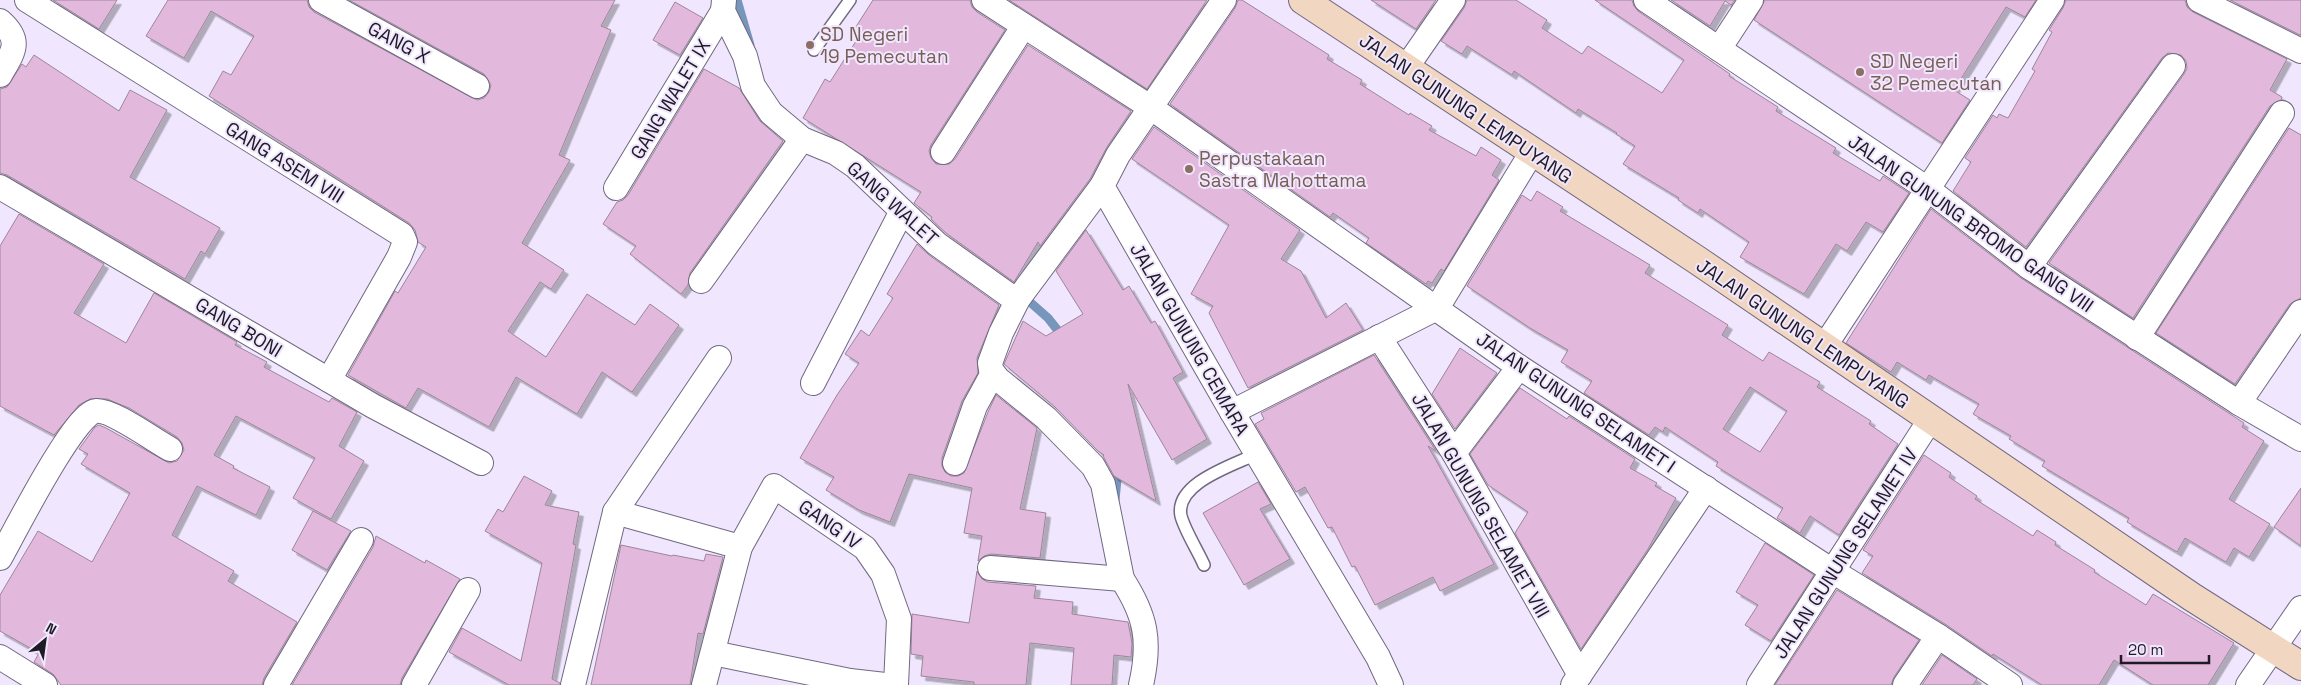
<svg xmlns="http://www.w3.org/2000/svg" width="2301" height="685" viewBox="0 0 2301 685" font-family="'Space Grotesk',sans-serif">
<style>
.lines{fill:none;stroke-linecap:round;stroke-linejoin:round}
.stream{stroke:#7796bc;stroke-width:9}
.building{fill:#e2b9dd;stroke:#9c8599;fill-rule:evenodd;filter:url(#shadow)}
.lane-casing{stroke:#716881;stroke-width:14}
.street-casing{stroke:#716881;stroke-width:26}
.secondary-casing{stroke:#716881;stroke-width:30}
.lane{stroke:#fff;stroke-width:11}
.street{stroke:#fff;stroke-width:24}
.secondary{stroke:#f1d6c1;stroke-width:28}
.education-dot{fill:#8d6e63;stroke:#f0e7fe;stroke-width:2}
.labels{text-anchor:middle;stroke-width:4;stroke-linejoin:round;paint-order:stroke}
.education-label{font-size:19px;fill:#785e54;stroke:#f0e7fe;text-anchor:start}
.street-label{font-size:19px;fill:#1f1b25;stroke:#f0e7fe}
</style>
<defs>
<filter id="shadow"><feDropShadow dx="4.5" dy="4.5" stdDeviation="0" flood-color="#0004"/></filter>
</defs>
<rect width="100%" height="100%" fill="#f0e7fe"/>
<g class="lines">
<!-- stream -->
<g class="stream">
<path d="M737 0 750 45"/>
<path d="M1022 295 1048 318 1063 337"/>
<path d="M1115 500 1117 479 1120 466"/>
</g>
</g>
<!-- building -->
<g class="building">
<path d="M53 0H117L99 29Z"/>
<path d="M168 0H307L309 7 314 12 477 100 484 98 489 92 491 85 484 74 349 0H615L601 26 611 30 559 155 570 160 522 243 564 270 551 289 540 282 508 331 546 357 587 294 635 325 650 304 679 325 632 392 602 372 577 414 516 377 489 427 418 388 406 408 348 375 395 291 398 293 426 247 418 242 415 230 409 223 209 96 223 71 231 75 254 36 211 11 184 58 146 36Z"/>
<path d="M873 0H970L972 7 977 12 1005 30 931 145 929 151 931 158 936 164H949L955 159 1028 45 1131 111 1107 147 1090 179 1040 246 1038 242 1014 282 946 233 931 219 932 217 914 203 921 192 803 118 825 79 830 82 858 38 852 33Z"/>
<path d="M1009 0H1207L1147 89Z"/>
<path d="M1238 0H1242L1329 55 1327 59 1362 80 1360 84 1409 115 1410 113 1432 126 1429 130 1476 156 1481 147 1501 160 1492 175 1499 180 1444 271 1441 269 1432 283 1428 281 1426 284 1366 243 1369 238 1333 213 1330 217 1170 104 1235 8Z"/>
<path d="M1371 0H1436L1416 29Z"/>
<path d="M1467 0H1516L1547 20 1542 28 1582 54 1588 46 1662 93 1684 60 1595 0H1632L1634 6 1638 11 1730 74 1729 76 1778 107 1776 111 1836 148 1833 153 1880 181 1883 176 1909 193 1883 232 1866 222 1847 251 1836 244 1804 294 1740 257 1749 242 1700 209 1698 213 1678 200 1679 198 1623 164 1635 146 1616 134 1617 133 1578 109 1576 113 1514 71 1512 75 1467 46 1462 54 1441 41 1464 8Z"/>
<path d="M1671 0H1735L1731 5 1725 1 1710 26Z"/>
<path d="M1765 0H2036L2025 17 2006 7 1954 90 1970 100 1942 143 1754 20Z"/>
<path d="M2066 0H2185L2187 7 2193 12 2287 59 2270 90 2282 97 2281 100 2270 106 2133 318 2049 263 2184 74 2187 68 2186 61 2181 55 2168 53 2162 58 2026 247 1953 191 1971 162 1965 158 1993 115 1997 118 1999 114 2008 118 2035 71 2032 69 2052 32 2049 30 2063 8Z"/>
<path d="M2230 0H2301V34L2300 35Z"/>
<path d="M675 2 703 18 680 55 653 40Z"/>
<path d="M34 55 119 111 130 90 167 110 130 177 220 228 205 254 201 251 185 279 7 175 0 173V89L7 87 22 64 26 67Z"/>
<path d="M704 69 739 88 760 121 783 141 690 273 688 285 681 294 630 254 636 246 603 224 617 202 623 200 628 195Z"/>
<path d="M1154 127 1300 230 1281 259 1301 271 1326 318 1346 303 1363 330 1248 388 1209 313 1213 306 1191 294 1229 225 1132 159Z"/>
<path d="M2289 128 2301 135V298L2290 304 2235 384 2156 333Z"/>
<path d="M1537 191 1563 207 1560 211 1650 265 1645 273 1728 325 1722 335 1763 361 1769 352 1820 382 1817 387 1871 421 1869 424 1898 444 1839 535 1810 516 1800 533 1777 518 1783 508 1716 466 1718 462 1665 427 1663 432 1655 427 1649 435 1584 393 1592 381 1561 362 1568 350 1530 328 1467 286 1522 195 1531 201ZM1750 387 1787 411 1760 452 1723 429Z"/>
<path d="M1931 209 2021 278 2244 423 2242 427 2264 441 2229 499 2270 524 2249 557 2234 548 2226 562 2185 538 2177 552 2127 522 2129 518 2042 466 2045 461 2009 439 2011 436 1973 414 1979 404 1929 375 1926 380 1897 362 1891 372 1846 343Z"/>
<path d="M19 214 104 264 74 313 126 343 154 293 237 342 235 345 267 362 264 367 329 402 332 398 357 412 339 446 364 461 331 519 293 498 315 458 236 416 214 455 234 466 233 468 270 487 256 515 197 486 172 535 234 571 228 581 297 622 264 678 262 685H61L53 674 34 662 39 653 0 631V595L38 531 92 562 130 493 81 464 88 454 79 449 95 427 99 425 106 428 169 463 177 461 184 450 182 443 177 437 129 408 107 399H90L79 405 54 435 0 406V246Z"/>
<path d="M1086 230 1123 290 1129 286 1151 323 1155 321 1183 372 1173 378 1207 439 1172 460 1128 384 1156 501 1114 476 1103 456 1104 455 1098 451 1055 407 1004 364 1023 321 1046 336 1083 314 1056 271Z"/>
<path d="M917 244 929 255 999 305 977 358 978 373 962 401 942 458V466L945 472 951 476H958L964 473 988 412 996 395 1037 428 1020 509 1046 513 1040 558 991 554 984 556 978 561 982 536 964 533 972 488 909 474 890 522 859 510 826 490 834 477 800 458 837 395 859 363 845 354 861 330 869 336 893 298 887 294Z"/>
<path d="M1460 348 1497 373 1455 429 1432 394Z"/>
<path d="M1374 355 1436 451 1428 446 1494 564 1440 591 1433 577 1375 605 1355 566 1352 567 1332 527 1328 528 1305 487 1296 492 1255 424 1264 419 1261 413Z"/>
<path d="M1520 388 1567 419 1569 416 1635 459 1630 468 1657 483 1655 486 1676 498 1648 549 1581 649 1515 533 1528 512 1488 485 1470 454Z"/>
<path d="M1924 455 1951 473 1949 477 1977 496 1975 499 2033 536 2037 530 2056 542 2055 545 2095 570 2094 572 2146 605 2153 594 2234 643 2208 685H2153L2114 660 2099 685H2042L1993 654 1992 656 1945 624 1862 573 1873 556 1863 550Z"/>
<path d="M524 476 552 491 545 505 579 512 573 544 576 545 552 679 560 683V685H509L449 652 462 628 521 661 542 563 485 531 498 509 503 512Z"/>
<path d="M1258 482 1271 504 1260 509 1290 559 1244 585 1203 513Z"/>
<path d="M2301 488V546L2274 527Z"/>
<path d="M313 511 351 531 327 570 292 550Z"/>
<path d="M376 536 425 563 426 560 460 579 402 678 400 685H292L373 547Z"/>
<path d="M1765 543 1814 575 1771 641 1745 625 1758 605 1736 592Z"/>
<path d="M621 545 672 556 673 555 704 561 706 554 723 557 703 634 698 633 690 685H591Z"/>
<path d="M977 571 982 579 988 582 1036 586 1034 598 1073 602 1072 614 1128 622 1132 643 1131 657 1114 655 1112 685H1071L1074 648 1030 643 1026 685H974V682L921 676 923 656 911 654 912 614 969 623Z"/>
<path d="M1837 590 1919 640 1894 677 1891 685H1775Z"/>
<path d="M1942 655 1977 679 1973 685H1922Z"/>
</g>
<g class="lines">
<defs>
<g id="lane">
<path d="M814 50 850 0"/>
<path d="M1204 565C1198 551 1185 531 1181 516 1174 483 1234 465 1256 454"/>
</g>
<g id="street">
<path d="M27 0 402 235 405 242 399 257 329 380"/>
<path d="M321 0 477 86"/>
<path d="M724 0 723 11 745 56 753 86 771 113 802 139 836 153 855 166 937 244 1017 301"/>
<path d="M984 0 1150 107 1519 367 1834 572 1938 636 2010 685"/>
<path d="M1224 0 1118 155 1102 186 1232 412 1378 657 1391 685"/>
<path d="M1646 0 1929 190 2029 267 2239 403 2301 439"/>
<path d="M2199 0 2301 51"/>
<path d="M0 21C23 41 13 52 0 75"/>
<path d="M1719 49 1751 0"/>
<path d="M1406 68 1453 0"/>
<path d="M943 152 1023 27"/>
<path d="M0 187 373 406 481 463"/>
<path d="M616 188 723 11"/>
<path d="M2029 267 2173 66"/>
<path d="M701 281 802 139"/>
<path d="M1379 337 1454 453 1580 675"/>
<path d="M2137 338 2282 113"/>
<path d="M1824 347 2052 0"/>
<path d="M813 383 902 211"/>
<path d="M2239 403 2301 312"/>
<path d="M1232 412 1437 308 1532 152"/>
<path d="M1454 453 1519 367"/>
<path d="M955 463 975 406 993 373"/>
<path d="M615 512 740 547"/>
<path d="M0 558C13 535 75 412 96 411 111 409 155 441 170 449"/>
<path d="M990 568 1122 579 1103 484 1093 466 1046 418 998 379 991 370 990 363 1001 333 1018 299 1102 186"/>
<path d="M1122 579C1146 616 1151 641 1141 685"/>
<path d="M713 653 850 681 885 685"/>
<path d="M0 657 45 685"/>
<path d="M276 685 361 540"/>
<path d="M414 685 468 590"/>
<path d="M573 685 615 512 719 358"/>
<path d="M704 685 740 547 774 486 865 548 883 574 899 619 896 685"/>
<path d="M1573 685 1706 488"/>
<path d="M1759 685 1930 420"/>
<path d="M1905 685 1938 636"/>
<path d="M2248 685 2301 608"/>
</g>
<path id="secondary" d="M1303 0 1697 260 2192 597 2301 666"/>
</defs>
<!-- lane casing -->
<use href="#lane" class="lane-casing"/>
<!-- street casing -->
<use href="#street" class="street-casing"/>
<!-- secondary casing -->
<use href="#secondary" class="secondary-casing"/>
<!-- lane -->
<use href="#lane" class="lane"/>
<!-- street -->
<use href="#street" class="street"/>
<!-- secondary -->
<use href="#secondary" class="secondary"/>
</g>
<!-- markers -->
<g class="education-dot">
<circle cx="810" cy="45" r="5"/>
<circle cx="1860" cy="72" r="5"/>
<circle cx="1189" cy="169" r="5"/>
</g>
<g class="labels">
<!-- education labels -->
<g class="education-label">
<text x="820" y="41">SD Negeri<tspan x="820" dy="22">19 Pemecutan</tspan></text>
<text x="1870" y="68">SD Negeri<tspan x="1870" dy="22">32 Pemecutan</tspan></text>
<text x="1199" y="165">Perpustakaan<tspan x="1199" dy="22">Sastra Mahottama</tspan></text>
</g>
<!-- street labels -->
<g class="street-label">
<text transform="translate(399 42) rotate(28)" y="7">GANG X</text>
<text transform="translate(670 99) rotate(-59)" y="7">GANG WALET IX</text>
<text transform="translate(1466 108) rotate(34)" y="7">JALAN GUNUNG LEMPUYANG</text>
<text transform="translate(285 162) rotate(32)" y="7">GANG ASEM VIII</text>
<text transform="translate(893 203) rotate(42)" y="7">GANG WALET</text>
<text transform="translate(1971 223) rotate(35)" y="7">JALAN GUNUNG BROMO GANG VIII</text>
<text transform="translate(239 327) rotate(31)" y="7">GANG BONI</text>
<text transform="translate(1803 333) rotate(34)" y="7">JALAN GUNUNG LEMPUYANG</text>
<text transform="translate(1190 339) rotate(60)" y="7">JALAN GUNUNG CEMARA</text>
<text transform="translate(1576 402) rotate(34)" y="7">JALAN GUNUNG SELAMET I</text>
<text transform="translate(1481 505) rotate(60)" y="7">JALAN GUNUNG SELAMET VIII</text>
<text transform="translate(830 524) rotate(35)" y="7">GANG IV</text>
<text transform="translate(1845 553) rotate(-57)" y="7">JALAN GUNUNG SELAMET IV</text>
</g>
</g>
<!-- north arrow -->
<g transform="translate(45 640) rotate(29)" stroke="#f0e7fe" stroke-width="4" paint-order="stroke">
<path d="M0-4L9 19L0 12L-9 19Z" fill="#1f1b25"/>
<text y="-8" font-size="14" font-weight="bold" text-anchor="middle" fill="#1f1b25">N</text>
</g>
<!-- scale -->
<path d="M2121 655v8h88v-8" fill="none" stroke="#1f1b25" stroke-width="2.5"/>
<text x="2128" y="655" font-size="15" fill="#1f1b25" stroke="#f0e7fe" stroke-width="4" paint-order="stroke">20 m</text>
</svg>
